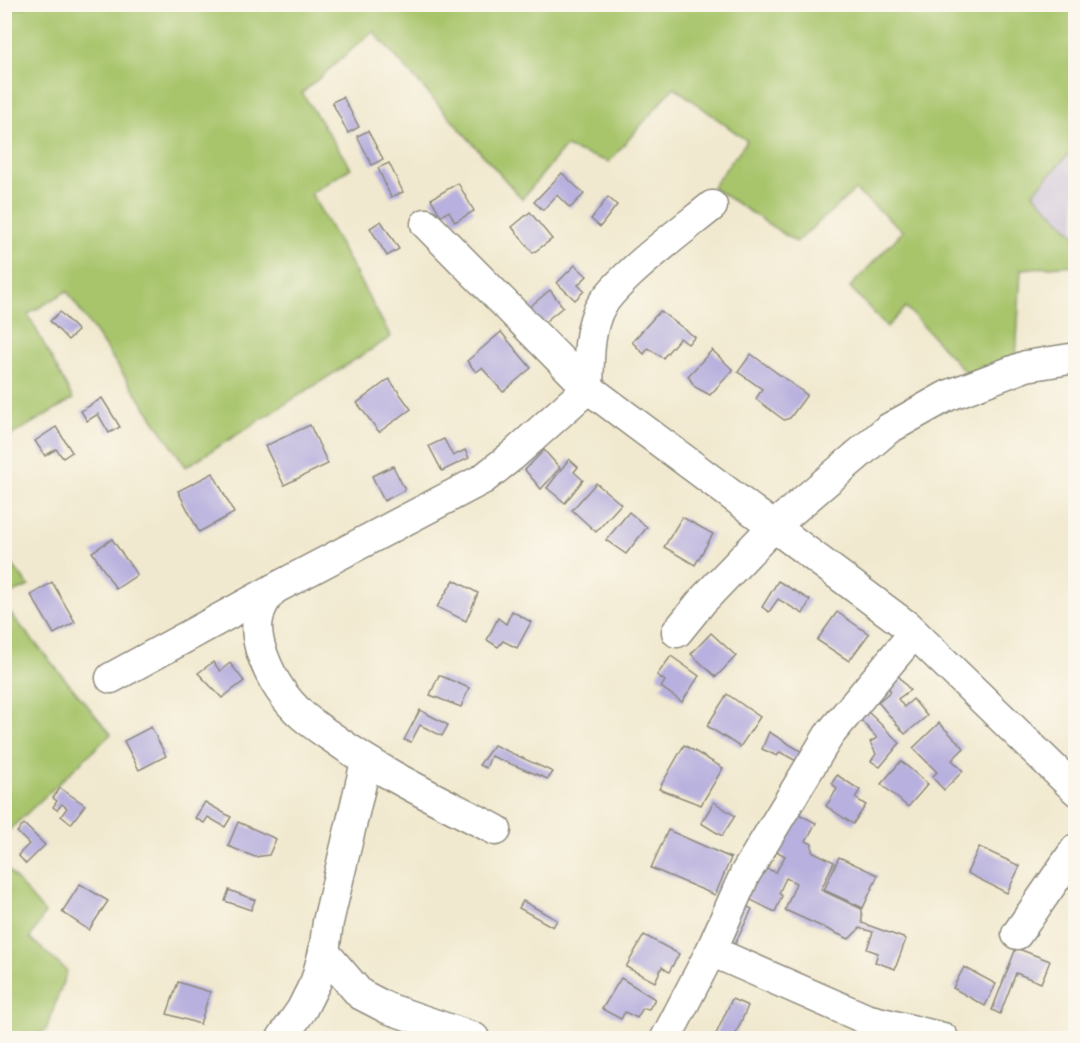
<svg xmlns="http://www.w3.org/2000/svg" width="1080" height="1043" viewBox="0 0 1080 1043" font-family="Alegreya,serif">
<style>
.industrial{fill:#c9bfd7}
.green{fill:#a8c56c;stroke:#6a784c;stroke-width:1.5}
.building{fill:#b8b0de}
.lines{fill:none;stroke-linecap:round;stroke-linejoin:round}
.minor-casing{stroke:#8e8a7d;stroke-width:33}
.minor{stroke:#fff;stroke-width:30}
</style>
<rect width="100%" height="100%" fill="#fbf7ec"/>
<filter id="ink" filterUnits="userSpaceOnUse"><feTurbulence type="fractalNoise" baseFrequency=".0167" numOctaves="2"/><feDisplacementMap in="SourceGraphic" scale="12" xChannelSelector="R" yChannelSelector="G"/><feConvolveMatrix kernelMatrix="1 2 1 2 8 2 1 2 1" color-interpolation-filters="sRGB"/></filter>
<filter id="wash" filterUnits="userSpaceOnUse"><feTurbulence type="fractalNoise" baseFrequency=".008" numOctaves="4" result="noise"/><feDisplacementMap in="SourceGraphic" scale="24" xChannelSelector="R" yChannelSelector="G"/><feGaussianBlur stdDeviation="1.35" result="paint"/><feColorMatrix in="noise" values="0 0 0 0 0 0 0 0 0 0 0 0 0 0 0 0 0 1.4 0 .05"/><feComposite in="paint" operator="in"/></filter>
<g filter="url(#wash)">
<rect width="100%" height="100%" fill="#f1e9cf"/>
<!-- industrial -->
<path class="industrial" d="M1075 147V235L1032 193Z"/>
<!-- green -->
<g class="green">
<path d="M35 4 1075 5V147L1033 193 1075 235V265L1021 269 1015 378 976 384 906 307 887 327 850 287 903 231 855 190 796 242 712 187 747 141 674 87 609 162 565 147 522 199 373 31 302 93 351 168 311 193 391 337 186 467 67 291 28 314 73 399 5 439 4 11Z"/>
<path d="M4 554 29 586 5 597H4Z"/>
<path d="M5 607 111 734 5 834H4Z"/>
<path d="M4 865 45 913 30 938 67 971 46 1030 30 1038H5Z"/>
</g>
<g id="blocks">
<!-- building -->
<g class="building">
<path d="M343 97 359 127 348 133 332 102Z"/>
<path d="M368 131 383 159 372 165 357 136Z"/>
<path d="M389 163 403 192 391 197 378 168Z"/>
<path d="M562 173 584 194 570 208 557 195 543 210 534 202Z"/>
<path d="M458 183 474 211 455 222 449 211 441 216 431 199Z"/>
<path d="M608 197 617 205 600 227 591 219Z"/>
<path d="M530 212 552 239 533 253 512 227Z"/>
<path d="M381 221 399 249 387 256 370 228Z"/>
<path d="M575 265 587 276 578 285 584 291 575 300 557 283Z"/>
<path d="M550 290 563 307 541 325 527 309Z"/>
<path d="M660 311 695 337 688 344 680 338 663 358 648 348 644 354 632 342Z"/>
<path d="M60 312 78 331 68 340 50 321Z"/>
<path d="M501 332 531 368 503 392 482 368 476 372 467 361Z"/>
<path d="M712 350 733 370 710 395 695 387 688 376Z"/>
<path d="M751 354 807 395 790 418 784 420 756 399 762 389 738 372Z"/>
<path d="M389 379 411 409 379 432 357 403Z"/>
<path d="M102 398 120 427 109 433 98 414 87 421 81 411Z"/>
<path d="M310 425 328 464 284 485 265 446Z"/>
<path d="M56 427 72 452 63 458 56 449 45 456 35 441Z"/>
<path d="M444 439 453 456 465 450 469 458 442 471 429 446Z"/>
<path d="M544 450 560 468 541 489 525 470Z"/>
<path d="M569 459 578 467 574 472 583 480 565 503 547 488Z"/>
<path d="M393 466 405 490 384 501 372 476Z"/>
<path d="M213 473 234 513 199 532 178 491Z"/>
<path d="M596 483 621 504 596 532 572 510Z"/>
<path d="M629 512 647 527 626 554 606 540Z"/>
<path d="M682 517 713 534 695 565 664 547Z"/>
<path d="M112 539 137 575 116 589 92 552Z"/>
<path d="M454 580 478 593 466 621 437 607Z"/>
<path d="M778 581 810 600 803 614 778 599 769 612 762 607Z"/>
<path d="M52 582 75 622 54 634 31 595Z"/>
<path d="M512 611 531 622 517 648 503 641 498 647 487 640 498 618 506 624Z"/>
<path d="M837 612 869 634 849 661 817 640Z"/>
<path d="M711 633 736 656 716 677 691 654Z"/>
<path d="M671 656 699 676 682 702 661 687 665 681 657 675Z"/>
<path d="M213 662 220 671 230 663 244 681 222 698 198 673Z"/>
<path d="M897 674 910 690 898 699 904 707 913 699 927 716 905 734 878 702 891 691 885 684Z"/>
<path d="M439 675 469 688 461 707 430 695Z"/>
<path d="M727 694 760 717 740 747 707 726Z"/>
<path d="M864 708 900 743 880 767 871 761 876 754 870 742 877 738 857 716Z"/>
<path d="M420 710 448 725 442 736 420 725 411 742 404 740Z"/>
<path d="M939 723 964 748 952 760 963 771 944 790 932 777 937 772 913 748Z"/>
<path d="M151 727 166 756 139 770 124 741Z"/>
<path d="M769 732 804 753 798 762 780 752 777 756 762 749Z"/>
<path d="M494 745 553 772 548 779 491 756 486 768 479 765Z"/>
<path d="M684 745 723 768 701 805 659 789Z"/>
<path d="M901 761 928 784 908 807 881 784Z"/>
<path d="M837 775 860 790 855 798 866 805 853 824 826 806 837 789 832 783Z"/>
<path d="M60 788 85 805 71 824 61 816 67 808 62 804 57 810 53 807 57 801 53 798Z"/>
<path d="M205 802 231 817 225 827 208 817 204 823 195 818Z"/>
<path d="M714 802 735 816 722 836 701 823Z"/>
<path d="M793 811 816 823 806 841 812 844V851L834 862 821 890 862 909V923L906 939 895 969 875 962 878 953 867 949 873 932 860 928 849 939 785 910 796 883 786 878 779 893 782 896 775 912 743 896 757 866 776 872 785 856 773 849Z"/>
<path d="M238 822 276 839 269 855 255 857 228 846Z"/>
<path d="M24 824 45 845 26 864 18 855 29 844 17 832Z"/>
<path d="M668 830 731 858 715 895 651 868Z"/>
<path d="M979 847 1020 866 1007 893 967 873Z"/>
<path d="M839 857 878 875 863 908 824 890Z"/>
<path d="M80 884 108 901 89 930 62 912Z"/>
<path d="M229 890 255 900 251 910 225 901Z"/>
<path d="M523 901 557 920 553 927 519 908Z"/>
<path d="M741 903 752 909 735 944 724 939Z"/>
<path d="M644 935 679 954 669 972 662 967 655 982 626 967Z"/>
<path d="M1016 948 1050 961 1041 983 1016 973 1000 1014 992 1010Z"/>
<path d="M964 967 996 984 985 1006 953 988Z"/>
<path d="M621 978 655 999 649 1009 643 1008 637 1018 625 1012 621 1019 602 1009Z"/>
<path d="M178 982 210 992 200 1024 167 1014Z"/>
<path d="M732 999 748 1006 734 1038H726L716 1034Z"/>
</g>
</g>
</g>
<g filter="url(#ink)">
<use href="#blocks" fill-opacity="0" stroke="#8e8a7d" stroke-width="1.5"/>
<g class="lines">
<defs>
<g id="minor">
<path d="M426 224 588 388 907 626 1076 790"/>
<path d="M274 589C255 609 253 630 263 656 271 678 285 700 303 716 312 724 323 731 333 738 384 775 441 801 496 830"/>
<path d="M677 632 703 600 773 527 888 429 947 396 1026 366 1076 358"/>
<path d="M111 678 274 589 483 479 512 456 588 388C589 363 588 337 597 314 608 284 684 229 712 206"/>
<path d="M1017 934 1076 849"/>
<path d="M711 951 866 1019 943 1038"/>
<path d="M324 952 360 994 387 1008 474 1038"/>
<path d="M282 1038 302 1009 316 981 324 952 328 922 366 762"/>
<path d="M666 1038 711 951 745 874 829 735 914 633"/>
</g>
</defs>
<!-- minor casing -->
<use href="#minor" class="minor-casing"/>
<!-- minor -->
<use href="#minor" class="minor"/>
</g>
</g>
<!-- margin -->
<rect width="1080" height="1043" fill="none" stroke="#fbf7ec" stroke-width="24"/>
</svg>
